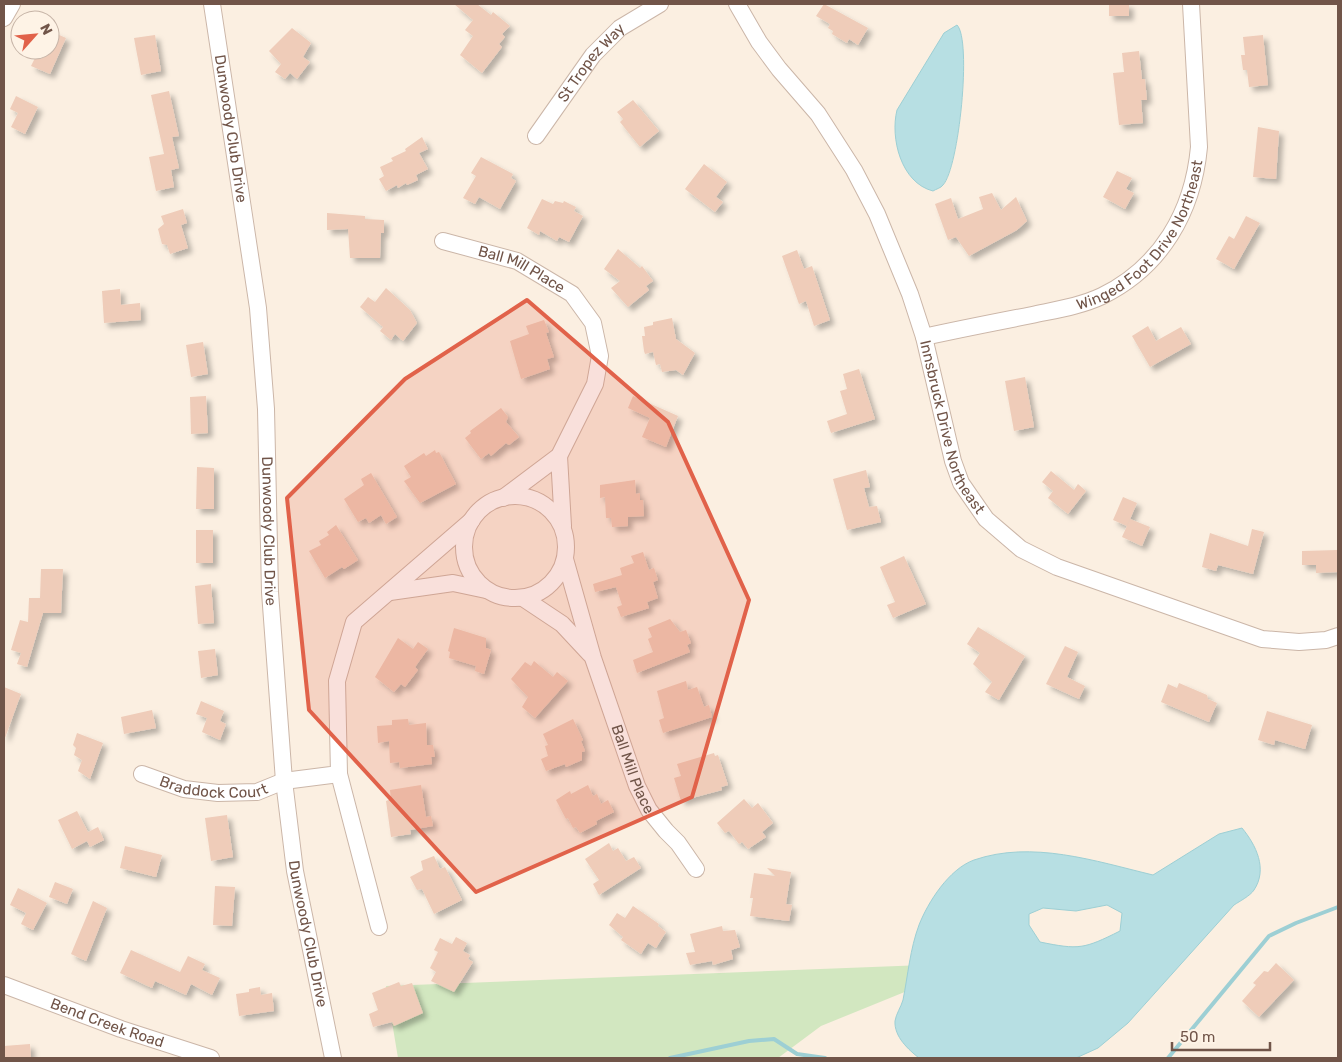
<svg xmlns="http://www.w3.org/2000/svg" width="1342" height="1062" viewBox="0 0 1342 1062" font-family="Rubik,sans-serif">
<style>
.green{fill:#d2e7c0}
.water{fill:#b7dfe3;stroke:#9dcfd4;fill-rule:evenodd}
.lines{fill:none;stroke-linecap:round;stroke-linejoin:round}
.stream{stroke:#9dcfd4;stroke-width:4}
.building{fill:#efccb9;filter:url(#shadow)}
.minor-casing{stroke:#cbb6a8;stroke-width:18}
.minor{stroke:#fff;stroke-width:16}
.marked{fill:#e1624a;fill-opacity:0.2;stroke:#e1624a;stroke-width:4;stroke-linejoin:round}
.labels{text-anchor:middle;stroke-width:4;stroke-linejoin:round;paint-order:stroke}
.street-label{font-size:15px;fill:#715549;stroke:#fef3e6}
</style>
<defs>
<filter id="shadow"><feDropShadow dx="4.5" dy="4.5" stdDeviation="2.5" flood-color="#0004"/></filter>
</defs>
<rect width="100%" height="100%" fill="#fbefe1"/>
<!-- green -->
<path class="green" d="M976 963 821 1026 778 1058H398L386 986Z"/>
<!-- water -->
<g class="water">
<path d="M957 25C972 40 959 168 943 185 941 188 936 189 933 191 901 183 890 138 897 110L944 33Z"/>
<path d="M1242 828C1256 845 1268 869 1254 890 1250 896 1240 901 1234 905L1128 1023 1098 1048 1076 1058H919C909 1050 894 1037 895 1021 896 1014 901 1007 903 1000 908 975 910 949 919 925 928 902 949 869 974 860 1032 840 1095 861 1153 875L1219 834ZM1107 905 1122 913 1120 931C1084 949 1079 950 1040 942L1029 925V914L1043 908 1076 911Z"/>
</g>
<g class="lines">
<!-- stream -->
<g class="stream">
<path d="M670 1058 749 1041 774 1039 797 1054 825 1058"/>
<path d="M1168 1058 1269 936 1296 923 1338 907"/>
</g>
</g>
<!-- building -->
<g class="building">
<path d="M454 4H477L491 15 493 12 510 26 502 34 505 37 499 44 502 47 482 73 460 55 473 36 465 30 473 20Z"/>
<path d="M824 4 868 28 858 45 849 39 847 43 832 34 833 31 828 28 830 24 816 16Z"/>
<rect x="1109" y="4" width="20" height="12"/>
<path d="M292 28 311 43 303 57 310 62 297 79 290 73 285 79 275 72 281 64 269 51Z"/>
<path d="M50 31 66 38 50 74 31 66 39 50H50Z"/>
<path d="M155 35 161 71 141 75 134 38Z"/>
<path d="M1263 35 1268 85 1249 87 1247 70H1243L1241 55H1245L1243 37Z"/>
<path d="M1139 51 1142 79H1145L1147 100H1141L1143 123 1119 125 1113 73 1124 72 1122 53Z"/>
<path d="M169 91 179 136 172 137 179 168 171 170 174 187 156 191 149 157 164 154 151 95Z"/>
<path d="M16 96 38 107 25 134 11 127 18 113 10 109Z"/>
<path d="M633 100 659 131 640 147 620 122 623 119 617 112Z"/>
<path d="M1258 127 1279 131 1276 179 1253 177Z"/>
<path d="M422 137 428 149 419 153 428 169 416 175 418 180 407 185 406 183 398 188 397 185 386 191 379 179 384 176 380 167 393 161 391 158 406 151 405 149Z"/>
<path d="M481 157 513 174 511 178 516 181 500 209 479 197 475 204 463 198 476 176 471 173Z"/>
<path d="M704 164 727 182 716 197 723 202 715 212 685 189Z"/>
<path d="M1117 171 1132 178 1126 189 1134 193 1125 209 1103 197Z"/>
<path d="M992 193 1001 210 1016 197 1027 221 1017 230 969 256 956 237 948 240 935 204 951 198 958 219 983 209 979 197Z"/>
<path d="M542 199 553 204 555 201 563 203 564 201 576 207 574 211 583 216 569 242 559 237 557 241 540 231 539 235 527 228Z"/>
<path d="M183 209 187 223 181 225 188 248 170 254 167 245 162 244 158 229 164 224 161 216Z"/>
<path d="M327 213 365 216V219L384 220V233H381L380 258H350L348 229 327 230Z"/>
<path d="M1246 216 1260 223 1234 269 1216 259 1229 236 1234 239Z"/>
<path d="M618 249 640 268 642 266 653 281 646 286 649 290 628 307 611 288 620 281 604 269Z"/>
<path d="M797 250 804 269 812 266 830 320 814 326 806 301 799 304 782 256Z"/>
<path d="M386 288 410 310 417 323 403 341 395 334 391 340 380 331 383 327 360 307 368 297 375 302Z"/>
<path d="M120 289 121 305 140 303 141 320 104 323 102 291Z"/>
<path d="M672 318 676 339 695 353 683 375 676 370 662 372 660 364 656 365 653 352 645 354 644 351 642 336H645L644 327 653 325V322Z"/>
<path d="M544 320 549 332 546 333 554 357 547 359 550 369 521 379 510 341 529 334 526 326Z"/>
<path d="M1148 326 1156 341 1181 327 1191 344 1150 367 1132 336Z"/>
<path d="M203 342 208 374 191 377 186 345Z"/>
<path d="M859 369 875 419 831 433 827 421 847 414 840 391 847 389 843 374Z"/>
<path d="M1025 377 1034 427 1014 431 1005 381Z"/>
<path d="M206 396 208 433 191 434 190 397Z"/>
<path d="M633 396 678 416 666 447 642 437 650 418 628 408Z"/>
<path d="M501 408 508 417 506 422 519 437 509 445 506 443 491 456 489 453 481 459 465 438 471 433 470 431Z"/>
<path d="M435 450 436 453 439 452 456 484 420 503 404 481 411 477 404 466 424 453 426 456Z"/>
<path d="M197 467 214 468V509H196Z"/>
<path d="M866 470 870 487 864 488 869 507 877 506 881 522 847 530 833 479Z"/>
<path d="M1051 471 1074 490 1078 484 1086 491 1068 514 1048 498 1053 491 1042 482Z"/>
<path d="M371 473 397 517 386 524 381 515 369 523 366 518 358 522 344 499 364 485 361 479Z"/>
<path d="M635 480 636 494 640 493V500H643L644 516 628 517V526L612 527 611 518H606L605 497 600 498V485Z"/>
<path d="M1123 497 1137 503 1127 526 1113 520Z"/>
<path d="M1130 519 1150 527 1142 546 1122 537Z"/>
<path d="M336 525 358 560 344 569 342 567 325 578 309 551 321 545 319 541 329 535 327 532Z"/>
<path d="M1252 529 1264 532 1253 574 1218 565 1216 571 1202 567 1210 533 1248 546Z"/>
<rect x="196" y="530" width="17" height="33"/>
<path d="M1338 550V572L1316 573V565H1302V551Z"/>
<path d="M643 552 649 570 654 568 658 580 653 582 658 598 647 602 649 608 621 617 617 607 622 605 616 587 595 592 593 584 622 575 620 568 634 563 631 556Z"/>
<path d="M904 556 926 604 893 618 887 605 895 602 880 567Z"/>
<path d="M41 569H63L61 613H43L27 667 17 664 21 653 11 650 20 620 28 622 29 598H40Z"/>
<path d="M211 584 214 623 198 624 195 586Z"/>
<path d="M670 619 680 632 686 630 691 643 687 645 690 652 637 673 633 660 653 652 648 639 652 637 648 628Z"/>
<path d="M978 627 1025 656 999 700 985 692 992 682 973 664 980 653 967 644Z"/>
<path d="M454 628 486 638V648L491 650 484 674 475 671 476 666 449 658 450 652 448 651Z"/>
<path d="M398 638 413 649 418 642 428 649 415 667 418 670 405 687 401 684 394 692 375 677Z"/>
<path d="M1065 646 1078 652 1067 677 1085 686 1079 699 1046 684Z"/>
<path d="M215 649 218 675 201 678 198 651Z"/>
<path d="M534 661 553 677 557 672 568 681 535 718 522 707 528 697 511 679 525 662 531 666Z"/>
<path d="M686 681 688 690 697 687 704 707 709 705 712 717 663 733 659 720 664 718 657 691Z"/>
<path d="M1179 683 1207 695 1208 699 1217 703 1209 722 1161 702 1168 684 1177 688Z"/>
<path d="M4 687 21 694 5 738 4 737Z"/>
<path d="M201 701 224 711 220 721 226 724 220 740 202 732 207 718 196 714Z"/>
<path d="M152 710 156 728 124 734 121 717Z"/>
<path d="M1267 711 1312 725 1305 749 1275 740 1274 745 1258 740Z"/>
<path d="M408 719 409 725 426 723 427 745H433L435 757H431L432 764 400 768 399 762 390 763 389 741 378 743 377 726 392 725V720Z"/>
<path d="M573 719 583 740 581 741 585 751 582 752V760L566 767 565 764 546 771 541 759 548 756 545 746 548 745 543 734Z"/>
<path d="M77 733 103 743 90 779 78 771 82 760 74 755 76 748 73 745Z"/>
<path d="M714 753 715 756 718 755 728 785 721 787 722 790 681 801 674 778 681 776 677 764Z"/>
<path d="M421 785 426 817 431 816 433 826 410 830 411 834 391 837 386 801 391 799 390 790Z"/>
<path d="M588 785 593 796 597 794 601 804 608 800 614 812 596 821 597 824 580 833 576 827 573 828 568 818 566 819 556 800 570 791 571 794Z"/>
<path d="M744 799 752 808 758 803 773 823 762 832 766 837 748 849 742 842 739 844 729 831 725 833 717 823Z"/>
<path d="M77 811 88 832 98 827 104 840 90 847 87 841 72 849 58 820Z"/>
<path d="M227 815 233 857 211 861 205 818Z"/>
<path d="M609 843 613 851 618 848 626 861 634 857 641 868 599 895 593 884 599 880 585 859Z"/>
<path d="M125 846 162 855 156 877 120 868Z"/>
<path d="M434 856 440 869 445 867 462 900 434 914 422 889 417 890 410 877 423 870 421 861Z"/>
<path d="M767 868 791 872 786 904 792 905 789 921 750 916 753 898H750L754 873 775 876Z"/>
<path d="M55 882 73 889 67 904 49 897Z"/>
<path d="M215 886 235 887 232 926 213 925Z"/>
<path d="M18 888 47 903 33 930 21 924 26 913 10 905Z"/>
<path d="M93 901 107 908 86 961 71 954Z"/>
<path d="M633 906 659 924 658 926 666 932 656 948 648 943 641 954 621 940 623 937 609 925 617 913 625 918Z"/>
<path d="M722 926 723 931 735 930 740 947 731 950 733 959 713 965 712 961 690 965 686 953 695 952 690 934Z"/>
<path d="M456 937 467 943 463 951 470 955 468 959 473 962 454 992 431 981 436 972 430 968 438 952 434 950 440 938 452 944Z"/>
<path d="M131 950 180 972 188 956 205 964 202 970 220 978 212 995 191 984 186 995 155 981 152 988 120 973Z"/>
<path d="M1276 963 1294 980 1259 1017 1242 1001 1256 985 1253 983 1264 971 1268 972Z"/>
<path d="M399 982 401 986 412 983 423 1013 394 1026 392 1022 373 1027 369 1014 378 1010 372 993Z"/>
<path d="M260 987 261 995 272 993 274 1011 239 1016 236 994 249 992V989Z"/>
<path d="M30 1044 31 1058H4V1046Z"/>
</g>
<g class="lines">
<defs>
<g id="minor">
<path id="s1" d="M212 4 258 308 266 409 270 592 284 781 295 871 333 1058"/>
<path id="s2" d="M737 4 759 42 779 69 818 114 854 170 877 214 910 294 924 337 953 461 961 483 986 519 1021 549 1057 567 1262 639 1299 642 1326 640 1338 636"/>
<path d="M4 18 12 4"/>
<path id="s3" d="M536 136 593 55 620 28 660 4"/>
<path id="s4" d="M443 241 517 261 572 294 593 323 600 356 595 384 559 456 503 498"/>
<path id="s5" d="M924 337C960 329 996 322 1032 315 1055 310 1081 306 1102 296 1161 267 1193 212 1199 147L1191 4"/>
<path d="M559 456 563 526"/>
<circle cx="515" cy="547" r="51"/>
<path id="s6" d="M565 559 593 658 637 786 649 810 666 831 678 843 696 869"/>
<path d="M390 592 453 583 486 590"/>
<path d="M523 598 562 624 590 654"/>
<path id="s7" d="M142 774 184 789 218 793 257 792 284 781 339 774 337 681 354 622 472 520"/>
<path d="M339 774 379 927"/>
<path id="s8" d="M4 985 121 1029 211 1058"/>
</g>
</defs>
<!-- minor casing -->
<use href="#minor" class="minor-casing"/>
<!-- minor -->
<use href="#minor" class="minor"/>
</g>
<!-- marked area -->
<path class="marked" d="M527 300 668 422 749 600 692 797 476 892 309 710 287 498 405 379Z"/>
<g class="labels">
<!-- street labels -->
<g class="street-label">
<text dy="5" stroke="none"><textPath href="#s3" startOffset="92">St Tropez Way</textPath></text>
<text dy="5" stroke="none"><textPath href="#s1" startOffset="126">Dunwoody Club Drive</textPath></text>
<text dy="5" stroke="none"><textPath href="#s5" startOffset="256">Winged Foot Drive Northeast</textPath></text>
<text dy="5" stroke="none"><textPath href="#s4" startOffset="84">Ball Mill Place</textPath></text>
<text dy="5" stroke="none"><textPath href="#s2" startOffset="480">Innsbruck Drive Northeast</textPath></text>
<text dy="5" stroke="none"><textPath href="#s1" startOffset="531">Dunwoody Club Drive</textPath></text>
<text dy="5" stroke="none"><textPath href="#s6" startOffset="221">Ball Mill Place</textPath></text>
<text dy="5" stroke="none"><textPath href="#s7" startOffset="74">Braddock Court</textPath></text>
<text dy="5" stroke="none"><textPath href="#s1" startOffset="936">Dunwoody Club Drive</textPath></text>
<text dy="5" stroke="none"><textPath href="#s8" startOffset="110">Bend Creek Road</textPath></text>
</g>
</g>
<!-- border -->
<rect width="1342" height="1062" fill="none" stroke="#715549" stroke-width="10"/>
<!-- north arrow -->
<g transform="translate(35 35) rotate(63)"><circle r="24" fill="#fef3e6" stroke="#c6b4a7"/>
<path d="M0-4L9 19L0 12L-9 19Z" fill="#e1624a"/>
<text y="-8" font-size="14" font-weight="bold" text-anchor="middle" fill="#715549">N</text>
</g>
<!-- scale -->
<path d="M1172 1042v8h98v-8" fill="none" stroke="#715549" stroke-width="2.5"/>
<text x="1180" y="1042" font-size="15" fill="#715549" stroke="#fef3e6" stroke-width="4" paint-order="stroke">50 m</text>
</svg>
